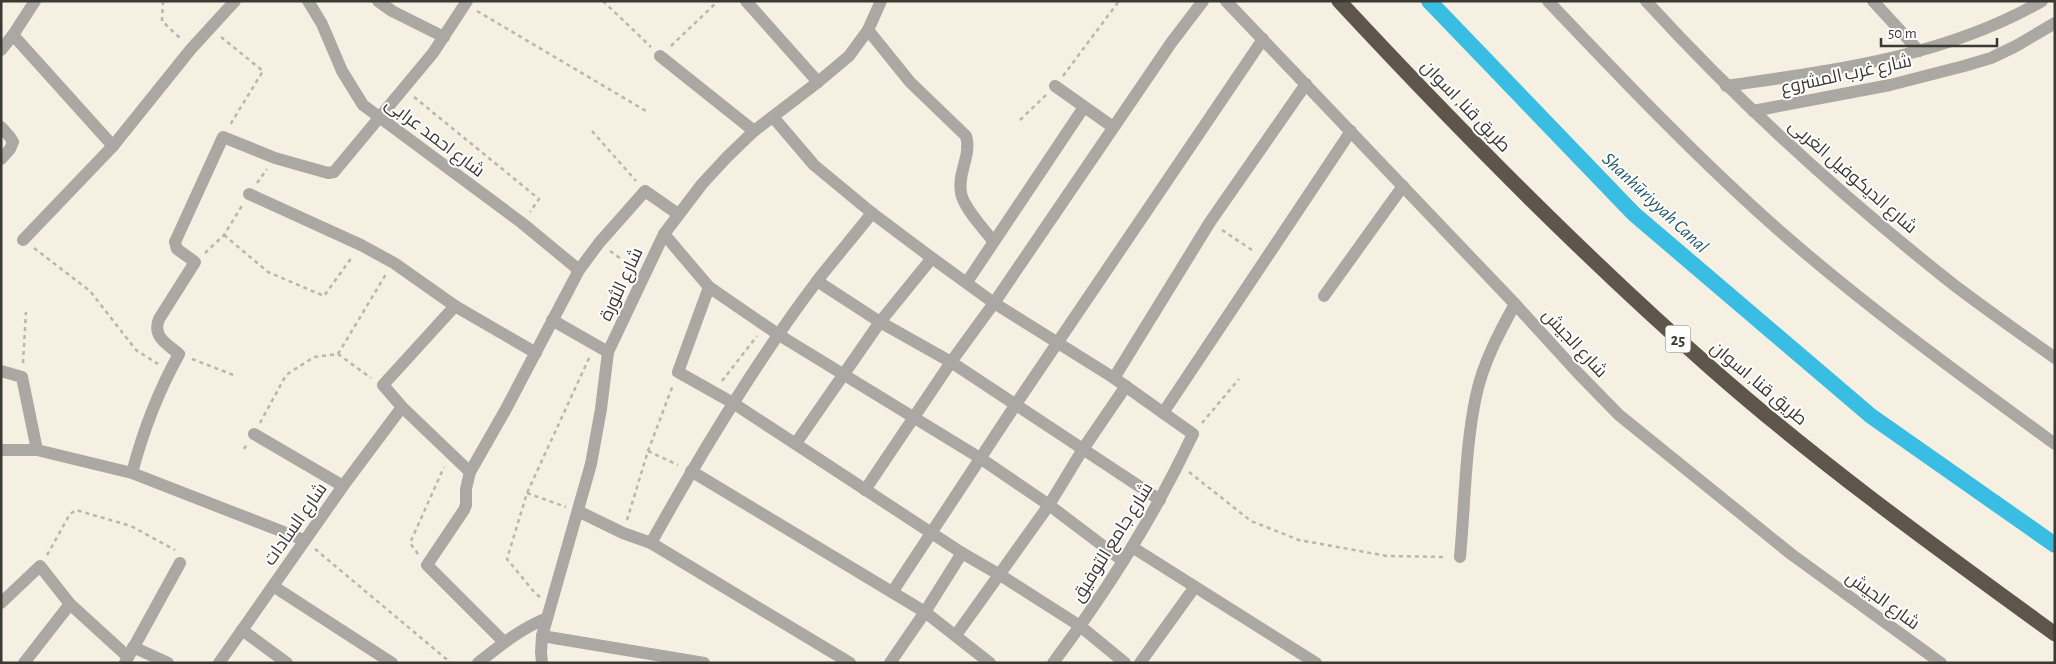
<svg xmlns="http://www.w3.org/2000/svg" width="2056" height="664" viewBox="0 0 2056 664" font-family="'Alegreya Sans',Cairo,sans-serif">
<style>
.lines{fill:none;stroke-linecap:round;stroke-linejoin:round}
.canal{stroke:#39bde3;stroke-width:16}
.path{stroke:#b9b6aa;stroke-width:2.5;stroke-dasharray:4 4;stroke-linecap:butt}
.street{stroke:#aba7a2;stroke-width:12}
.highway{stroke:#5e564b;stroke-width:15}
.labels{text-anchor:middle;stroke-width:4;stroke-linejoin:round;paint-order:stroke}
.shield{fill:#fff;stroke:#757470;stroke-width:1}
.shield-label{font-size:16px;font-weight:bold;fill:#3a3933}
.street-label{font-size:18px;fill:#3a3933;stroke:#fff}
.water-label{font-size:19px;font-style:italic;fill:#255969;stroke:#fff}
</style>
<rect width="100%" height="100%" fill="#f5f0e2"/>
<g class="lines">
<!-- canal -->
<path class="canal" d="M1429 1 1634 214 1871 416 2055 545"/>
<!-- path -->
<g class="path">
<path d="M163 1 162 21 181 39"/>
<path d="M603 1 651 47"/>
<path d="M477 11 646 111"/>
<path d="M221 37 263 71 230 125"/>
<path d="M671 46 718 1"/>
<path d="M1063 76 1119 1"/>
<path d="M414 97 539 199 530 212"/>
<path d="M1020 120 1046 95"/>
<path d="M592 131 636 181"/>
<path d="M257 183 267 169"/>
<path d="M1222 230 1255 252"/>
<path d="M224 235 268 272 324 296 352 257"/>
<path d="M34 248 90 291 136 350 158 364"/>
<path d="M610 251 634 268"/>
<path d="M205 253 224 235 243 204"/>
<path d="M338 354 386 274"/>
<path d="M192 359 236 376"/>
<path d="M23 363 26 312"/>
<path d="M722 381 757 336"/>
<path d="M260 423 286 375 314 357 338 354 371 378"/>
<path d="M1202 423 1239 379"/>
<path d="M244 449 247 444"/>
<path d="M648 451 678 465"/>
<path d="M1189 472 1251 521 1299 540 1387 556 1446 557"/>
<path d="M527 493 566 507"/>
<path d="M627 520 648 451 673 385"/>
<path d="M315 549 451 663"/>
<path d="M418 554 410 543 444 467"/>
<path d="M47 555 70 514 76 510 131 526 175 550"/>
<path d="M540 597 535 593 507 559 527 493 590 356"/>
</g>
<!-- street -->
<g class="street">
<path d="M308 1 322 24 342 71 363 105 522 223 579 270"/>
<path d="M378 1 392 11 444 37"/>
<path d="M746 1 818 82"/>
<path d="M1226 1 1515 304 1578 373 1619 415 1791 554 1941 663"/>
<path d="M1548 1C1624 81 1700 161 1782 233 1869 309 1962 376 2055 444"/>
<path d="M1646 1C1740 104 1844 198 1954 285 1987 310 2021 334 2055 358"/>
<path d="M1873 1 1919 51"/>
<path d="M868 30 910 82 966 136C972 155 957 173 961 193 963 207 984 229 993 241"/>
<path d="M13 35 113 146"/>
<path d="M1 50 13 35 35 1"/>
<path d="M660 56 754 131"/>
<path d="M1055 86 1113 127"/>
<path d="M1726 86C1835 70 1945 57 2042 1"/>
<path d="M1753 111 1890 85 1964 66 1991 58 2016 46 2055 23"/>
<path d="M773 117 814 165 872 213 932 258 994 303 1114 378 1193 434C1155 515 1107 591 1053 663"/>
<path d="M1 127 10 137 13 142 10 149 1 159"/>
<path d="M249 194 361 245 394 263 455 306 536 353"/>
<path d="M664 234 709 287 779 335 980 458 1049 505 1123 561"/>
<path d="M23 240 113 146 191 49 235 1"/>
<path d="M817 281 880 322 951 362 1160 500"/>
<path d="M967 282 1084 107"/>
<path d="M709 287 678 372 733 403 962 553 1000 575 1080 626 1125 663"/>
<path d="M1324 296 1403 186"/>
<path d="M455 306 383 385 402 407 470 472"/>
<path d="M552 320 608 352"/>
<path d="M1 371 22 377 37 450"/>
<path d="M1114 378 1210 222 1306 84"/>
<path d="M1163 413 1351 131"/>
<path d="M254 434 343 486"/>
<path d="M796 443 880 322 932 258"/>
<path d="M1 450H37L132 473 304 540"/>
<path d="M691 471 925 612 990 663"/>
<path d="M132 473C143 431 158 392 179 354 167 344 152 337 159 319L195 262 177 249 175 242 223 137 275 158 328 173 334 172 433 53 467 1"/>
<path d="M865 490 951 362 994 303 1171 43 1203 1"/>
<path d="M578 511 623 533 651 543 850 663"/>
<path d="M651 543C701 453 755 363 817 281 835 258 854 236 872 213"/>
<path d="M1132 547 1316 663"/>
<path d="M1460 557C1465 504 1465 448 1476 396 1483 363 1499 333 1515 304"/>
<path d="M273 586 392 663"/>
<path d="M893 591 1016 404 1263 39"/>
<path d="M1 603 40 566 70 604 127 656"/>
<path d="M242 630 287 663"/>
<path d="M956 635 1049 505 1083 449 1126 386"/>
<path d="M542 636 704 663"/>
<path d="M504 642 427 565 464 510 466 505V489L470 472 506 409 579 270 599 243 645 191 678 214"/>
<path d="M133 647 168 663"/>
<path d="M24 663 70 604"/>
<path d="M125 663 180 563"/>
<path d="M219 663 343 486 402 407"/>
<path d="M478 663C501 645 520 629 547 618"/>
<path d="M542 663 541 652 542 636 591 464 601 409 608 352 664 234 702 184 727 157 754 131 818 82 849 56 868 30 881 1"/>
<path d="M890 663 925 612 962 553"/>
<path d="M1140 663 1194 588"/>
</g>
<!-- highway -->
<path class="highway" d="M1339 1C1458 129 1581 254 1712 369 1821 465 1938 549 2055 634"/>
</g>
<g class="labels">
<!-- shield labels -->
<rect class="shield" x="1665.5" y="325.5" width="25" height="27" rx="4"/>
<g class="shield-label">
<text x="1678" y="345">25</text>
</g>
<!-- street labels -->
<g class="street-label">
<text transform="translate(1846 74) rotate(-12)" y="6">شارع غرب المشروع</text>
<text transform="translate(1466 106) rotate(46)" y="6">طريق قنا, اسوان</text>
<text transform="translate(435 137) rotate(37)" y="6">شارع احمد عرابى</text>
<text transform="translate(1853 176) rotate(41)" y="6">شارع الديكوفيل الغربى</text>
<text transform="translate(621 284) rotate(-65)" y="6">شارع الثورة</text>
<text transform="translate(1575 343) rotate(47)" y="6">شارع الجيش</text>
<text transform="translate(1759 383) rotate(40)" y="6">طريق قنا, اسوان</text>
<text transform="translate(295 524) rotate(-55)" y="6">شارع السادات</text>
<text transform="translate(1112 542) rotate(-58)" y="6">شارع جامع التوفيق</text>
<text transform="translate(1883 600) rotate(36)" y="6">شارع الجيش</text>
</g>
<!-- water labels -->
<g class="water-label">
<text transform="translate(1656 202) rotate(43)" y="7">Shanhūriyyah Canal</text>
</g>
</g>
<!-- border -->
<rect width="2056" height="664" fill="none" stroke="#3a3933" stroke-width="5"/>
<!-- scale -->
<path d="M1881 38v8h116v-8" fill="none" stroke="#3a3933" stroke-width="2.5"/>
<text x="1888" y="38" font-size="15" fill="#3a3933" stroke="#ffffff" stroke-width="4" paint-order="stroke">50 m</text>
</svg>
